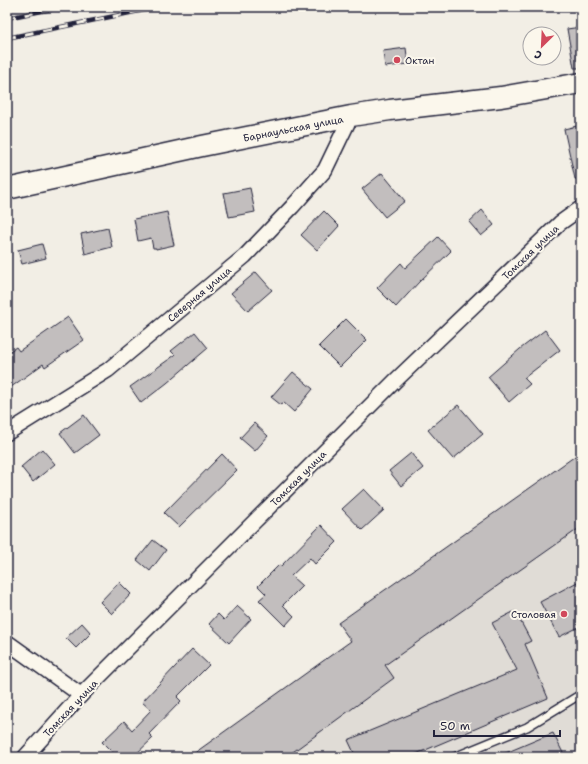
<svg xmlns="http://www.w3.org/2000/svg" width="588" height="764" viewBox="0 0 588 764" font-family="'Shantell Sans',sans-serif">
<style>
.built{fill:#e0dcd6}
.building{fill:#c2bebe;stroke:#22223b}
.lines{fill:none;stroke-linecap:round;stroke-linejoin:round}
.lane-casing{stroke:#22223b;stroke-width:10}
.street-casing{stroke:#22223b;stroke-width:17}
.secondary-casing{stroke:#22223b;stroke-width:23}
.lane{stroke:#fbf7ec;stroke-width:7}
.street{stroke:#fbf7ec;stroke-width:14}
.secondary{stroke:#fbf7ec;stroke-width:20}
.rail-casing{stroke:#22223b;stroke-width:4.5}
.rail{stroke:#fbf7ec;stroke-width:3;stroke-dasharray:9;stroke-linecap:butt}
.poi-dot{fill:#d1495b;stroke:#fbf7ec;stroke-width:1.5}
.labels{text-anchor:middle;stroke-width:4;stroke-linejoin:round;paint-order:stroke}
.poi-label{font-size:10px;fill:#22223b;stroke:#fbf7ec;text-anchor:start}
.street-label{font-size:10px;fill:#22223b;stroke:#fbf7ec}
</style>
<rect width="100%" height="100%" fill="#f2eee5"/>
<filter id="ink" filterUnits="userSpaceOnUse"><feTurbulence type="fractalNoise" baseFrequency=".025" numOctaves="2"/><feDisplacementMap in="SourceGraphic" scale="8" xChannelSelector="R" yChannelSelector="G"/><feConvolveMatrix kernelMatrix="1 2 1 2 8 2 1 2 1" color-interpolation-filters="sRGB"/></filter>
<g filter="url(#ink)">
<!-- built -->
<path class="built" d="M581 452V757H190L350 641 338 623Z"/>
<!-- building -->
<g class="building">
<path d="M581 27V68H574L567 29Z"/>
<path d="M406 48 408 64 385 67 383 51Z"/>
<path d="M581 125V179H575L564 129Z"/>
<path d="M382 173 405 201 385 217 362 189Z"/>
<path d="M250 188 255 212 229 217 224 193Z"/>
<path d="M482 210 494 225 481 236 469 222Z"/>
<path d="M324 211 339 226 317 250 301 235Z"/>
<path d="M167 212 174 245 156 249V248H153L151 238 138 241 134 219Z"/>
<path d="M108 228 112 247 85 254 81 234Z"/>
<path d="M438 237 451 251 419 282 396 307 377 288 401 263 405 268Z"/>
<path d="M42 244 46 258 22 264 18 250Z"/>
<path d="M256 272 272 290 248 311 231 293Z"/>
<path d="M68 317 84 340 45 367 43 364 7 390V353L16 347 19 351Z"/>
<path d="M346 319 367 340 340 367 319 346Z"/>
<path d="M545 330 560 350 524 378 530 384 509 402 488 377 520 349Z"/>
<path d="M195 332 208 348 167 383 141 403 130 387 175 355 171 351Z"/>
<path d="M293 372 313 389 294 412 283 402 281 405 271 397Z"/>
<path d="M458 405 483 434 453 459 428 430Z"/>
<path d="M84 415 99 435 75 453 60 433Z"/>
<path d="M254 423 268 436 255 451 240 438Z"/>
<path d="M42 449 55 464 33 482 21 467Z"/>
<path d="M581 452V527L385 665 394 678 286 757H189L351 641 338 623Z"/>
<path d="M411 453 423 468 401 486 389 471Z"/>
<path d="M222 454 237 470 179 527 164 513Z"/>
<path d="M364 489 384 510 362 530 342 509Z"/>
<path d="M321 525 337 542 315 564 310 558 291 576 302 586 283 605 294 616 285 626 259 600 266 594 258 586 279 565 281 566Z"/>
<path d="M153 540 166 550 150 571 137 560Z"/>
<path d="M581 580V626L559 637 540 602Z"/>
<path d="M119 582 131 594 112 614 100 602Z"/>
<path d="M237 606 251 619 229 643 209 624 218 614 224 620Z"/>
<path d="M515 611 531 641 525 644 548 698 409 757H356L348 740 517 670 492 623Z"/>
<path d="M82 623 91 633 76 648 66 638Z"/>
<path d="M192 649 209 665 177 697 181 701 149 734 153 738 133 757H117L102 742 124 721 132 730 151 710 142 702Z"/>
<path d="M553 733 565 757H496Z"/>
</g>
<g class="lines">
<defs>
<path id="lane" d="M454 757 527 727 581 694"/>
<g id="street">
<path d="M7 433 108 370 245 256 292 207 325 170 351 116"/>
<path d="M7 642 81 695"/>
<path d="M25 757 81 695 396 380 560 223 581 208"/>
</g>
<path id="secondary" d="M7 189 202 146 351 116 390 110 501 97 581 83"/>
</defs>
<!-- lane casing -->
<use href="#lane" class="lane-casing"/>
<!-- street casing -->
<use href="#street" class="street-casing"/>
<!-- secondary casing -->
<use href="#secondary" class="secondary-casing"/>
<!-- lane -->
<use href="#lane" class="lane"/>
<!-- street -->
<use href="#street" class="street"/>
<!-- secondary -->
<use href="#secondary" class="secondary"/>
<defs>
<g id="rail">
<path d="M7 18 62 7"/>
<path d="M7 38 159 7"/>
</g>
</defs>
<!-- rail casing -->
<use href="#rail" class="rail-casing"/>
<!-- rail -->
<use href="#rail" class="rail"/>
</g>
</g>
<!-- markers -->
<g class="poi-dot">
<circle cx="397" cy="60" r="4"/>
<circle cx="564" cy="614" r="4"/>
</g>
<g class="labels">
<!-- poi labels -->
<g class="poi-label">
<text x="405" y="64">Октан</text>
<text x="556" y="618" text-anchor="end">Столовая</text>
</g>
<!-- street labels -->
<g class="street-label">
<text transform="translate(293 128) rotate(-11)" y="4">Барнаульская улица</text>
<text transform="translate(530 252) rotate(-44)" y="4">Томская улица</text>
<text transform="translate(199 294) rotate(-40)" y="4">Северная улица</text>
<text transform="translate(298 478) rotate(-45)" y="4">Томская улица</text>
<text transform="translate(70 708) rotate(-47)" y="4">Томская улица</text>
</g>
</g>
<!-- margin -->
<rect width="588" height="764" fill="none" stroke="#fbf7ec" stroke-width="24"/>
<rect x="12" y="12" width="564" height="740" fill="none" stroke="#22223b" stroke-width="1.5" filter="url(#ink)"/>
<!-- north arrow -->
<g transform="translate(542 46) rotate(204)"><circle r="19" fill="#fbf7ec" stroke="#a4a2a5"/>
<path d="M0-3L7 15L0 10L-7 15Z" fill="#d1495b"/>
<text y="-6" font-size="11" font-weight="bold" text-anchor="middle" fill="#22223b">С</text>
</g>
<!-- scale -->
<path d="M434 730v6h126v-6" fill="none" stroke="#22223b" stroke-width="2"/>
<text x="440" y="730" font-size="12" fill="#22223b" stroke="#fbf7ec" stroke-width="3" paint-order="stroke">50 m</text>
</svg>
